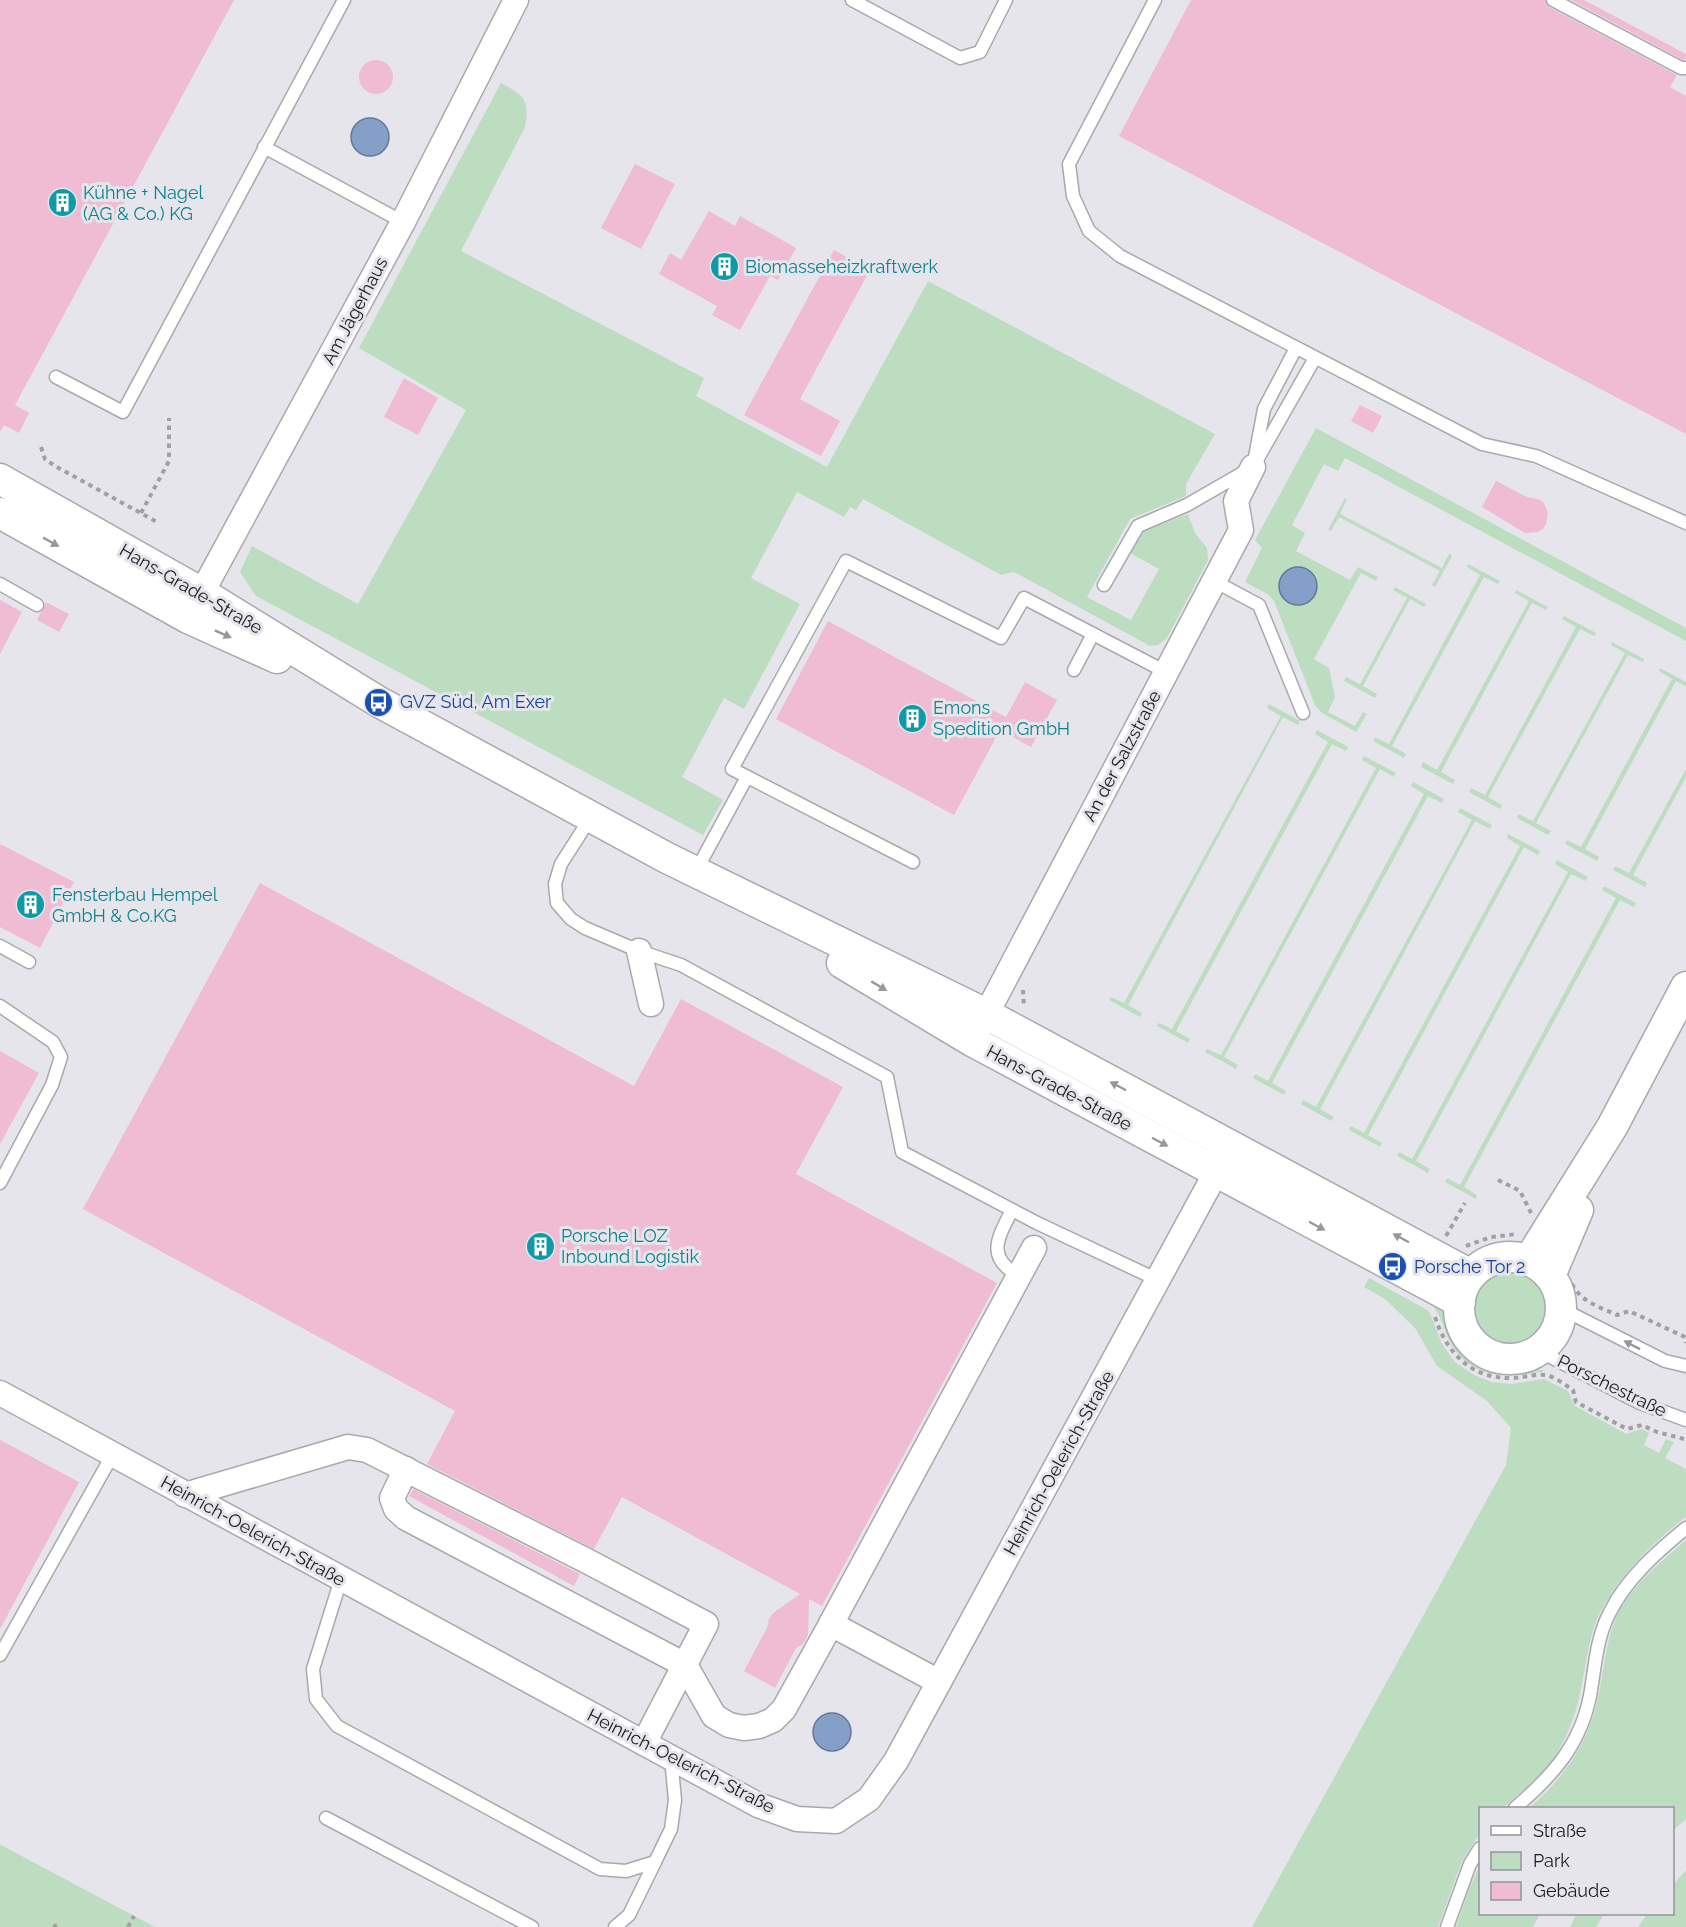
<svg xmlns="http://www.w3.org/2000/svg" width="1686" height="1927" viewBox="0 0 1686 1927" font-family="Raleway,sans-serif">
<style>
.green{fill:#bdddc0}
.water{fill:#84a0c8;stroke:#647895;stroke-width:1.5}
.building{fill:#efbcd4}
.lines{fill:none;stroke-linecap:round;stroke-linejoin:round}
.service-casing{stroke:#a9a8ae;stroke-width:15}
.minor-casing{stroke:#a9a8ae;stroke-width:27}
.tertiary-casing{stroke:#a9a8ae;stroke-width:33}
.path{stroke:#a0a0a5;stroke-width:4;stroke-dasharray:4.5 4.5;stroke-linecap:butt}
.service{stroke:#fff;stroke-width:12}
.minor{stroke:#fff;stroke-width:24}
.tertiary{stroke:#fff;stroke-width:30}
.oneway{fill:#989899}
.labels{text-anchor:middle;stroke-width:6;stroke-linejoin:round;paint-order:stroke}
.culture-label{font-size:18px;fill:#0d838f;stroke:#e5e5eb;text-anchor:start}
.street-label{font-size:18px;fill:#1b1b1d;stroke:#e5e5eb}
.transit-label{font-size:18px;fill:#164399;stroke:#e5e5eb;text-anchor:start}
</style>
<rect width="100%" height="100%" fill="#e5e5eb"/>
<!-- green -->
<g class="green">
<path d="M501 83C524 95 530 101 525 127L461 251 704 378 696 396 827 467 928 281 1215 434 1186 484V496L1130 519 1087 597 1131 620 1159 569 1128 552 1143 531 1188 514 1195 533 1207 548 1208 560 1167 638 1158 645 1150 646 1014 572 1001 575 863 499 856 510 850 507 844 517 797 492 751 578 800 604 744 709 724 698 682 777 723 800 703 835 256 596 240 572 252 546 358 604 466 410 359 348Z"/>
<path d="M1316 428 1686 628V641L1345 458 1338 471 1324 464 1292 525 1305 533 1296 551 1350 580 1358 567 1378 577 1376 581 1361 573 1314 659 1329 668 1335 697 1328 712 1355 726 1363 712 1367 714 1356 732 1322 713 1315 705 1274 601 1269 595 1245 582 1262 548 1255 540Z"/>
<path d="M1345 498 1347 499 1340 514 1442 568 1449 554 1452 556 1435 587 1432 585 1440 571 1339 517 1331 531 1328 530Z"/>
<path d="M1468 564 1500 581 1498 584 1484 577 1392 746 1406 754 1404 758 1373 741 1375 737 1389 744 1480 575 1467 567Z"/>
<path d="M1395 587 1426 604 1424 607 1410 599 1363 686 1377 694 1375 698 1344 681 1346 677 1360 684 1407 598 1393 590Z"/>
<path d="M1516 590 1548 607 1546 610 1532 603 1441 772 1455 780 1453 784 1421 767 1423 762 1437 770 1529 601 1515 593Z"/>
<path d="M1564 616 1596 633 1594 636 1580 629 1488 797 1502 805 1500 809 1469 792 1471 788 1485 795 1576 627 1562 619Z"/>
<path d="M1612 642 1644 659 1643 662 1628 655 1536 823 1551 831 1548 835 1517 818 1519 814 1533 821 1625 653 1611 645Z"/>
<path d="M1660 668 1686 682V686L1676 681 1585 849 1599 857 1597 861 1565 844 1567 840 1581 847 1672 679 1659 671Z"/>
<path d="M1269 704 1300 721 1298 725 1283 717 1128 1005 1142 1013 1140 1017 1109 1000 1111 997 1124 1003 1281 716 1267 708Z"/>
<path d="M1317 730 1348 747 1346 751 1332 744 1176 1031 1190 1039 1188 1043 1157 1026 1159 1023 1172 1029 1328 742 1315 734Z"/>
<path d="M1364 756 1396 773 1394 777 1380 769 1224 1057 1238 1065 1236 1069 1205 1052 1207 1049 1221 1055 1376 768 1362 760Z"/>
<path d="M1686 769V777L1633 875 1647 883 1645 887 1613 870 1615 866 1629 873Z"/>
<path d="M1413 782 1444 799 1442 803 1428 796 1272 1083 1286 1091 1284 1095 1253 1078 1255 1074 1268 1081 1424 794 1411 786Z"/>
<path d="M1460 808 1492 825 1490 829 1475 821 1320 1109 1334 1117 1331 1121 1301 1104 1303 1100 1316 1107 1472 820 1458 812Z"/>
<path d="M1508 834 1540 851 1538 855 1524 847 1368 1135 1382 1143 1380 1147 1349 1130 1351 1126 1364 1133 1520 846 1507 838Z"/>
<path d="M1557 860 1588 877 1586 881 1571 874 1416 1161 1430 1169 1428 1173 1397 1156 1399 1152 1412 1159 1568 872 1555 864Z"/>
<path d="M1604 886 1636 903 1634 907 1620 900 1464 1187 1477 1195 1476 1199 1445 1182 1447 1178 1460 1185 1616 898 1602 890Z"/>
<circle cx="1509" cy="1308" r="39"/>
<path d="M1369 1278 1429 1311 1442 1344 1455 1362 1474 1375 1492 1382 1511 1384 1544 1379 1568 1391 1575 1406 1626 1434 1642 1429 1649 1433 1644 1445 1659 1453 1666 1439 1674 1442 1665 1458 1686 1469V1517C1650 1544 1604 1590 1592 1634 1581 1677 1582 1713 1557 1753 1544 1775 1521 1791 1503 1808H1480V1833L1462 1861 1438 1927H1252L1506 1465 1511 1428 1487 1401 1437 1366 1415 1328 1385 1299 1364 1287Z"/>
<path d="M1421 1297 1443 1306C1460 1341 1461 1366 1508 1369 1521 1370 1531 1367 1545 1371 1505 1380 1464 1378 1446 1334 1439 1315 1439 1309 1421 1297Z"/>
<path d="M1686 1540V1819L1673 1830 1672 1808H1529C1563 1779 1589 1743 1598 1698 1604 1671 1605 1643 1616 1618 1631 1585 1660 1563 1686 1540Z"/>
<path d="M0 1844 1 1845 155 1927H0Z"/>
<path d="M1480 1864V1914H1540L1533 1927H1456L1468 1892Z"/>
<path d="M1686 1870V1927H1638L1647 1914H1672L1673 1885Z"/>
<path d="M1580 1914H1604L1596 1927H1570L1576 1915Z"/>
</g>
<!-- water -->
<g class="water">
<circle cx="370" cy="137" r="19"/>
<circle cx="1298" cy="586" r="19"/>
<circle cx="832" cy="1732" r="19"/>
</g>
<!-- building -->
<g class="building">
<path d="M0 0H234L15 405 29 413 19 433 4 425 0 432Z"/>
<path d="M1191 0H1545L1549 7 1677 75 1670 87 1686 96V434L1119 136Z"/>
<path d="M1571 0H1584L1686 54V58L1683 60Z"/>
<circle cx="376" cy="77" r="17"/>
<path d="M635 164 675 184 641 249 601 228Z"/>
<path d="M709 211 735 226 740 216 796 248 778 280 770 276 740 330 712 315 717 306 659 274 670 253 681 260Z"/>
<path d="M834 250 870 270 800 399 840 421 821 456 744 415Z"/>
<path d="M404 378 438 398 418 435 384 417Z"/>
<path d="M1360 405 1382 416 1373 433 1351 421Z"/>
<path d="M1496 481 1527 497 1538 499 1543 502 1548 512 1546 524 1543 529 1537 532 1525 533 1482 507Z"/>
<path d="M0 600 22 612 0 654Z"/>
<path d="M46 602 69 614 59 632 37 620Z"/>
<path d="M828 621 1006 717 1025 682 1057 700 1031 747 1000 730 954 815 776 719Z"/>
<path d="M0 844 74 882 40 948 0 927Z"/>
<path d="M260 883 634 1086 681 999 843 1087 796 1174 997 1283 822 1606 809 1599 808 1635 803 1644 796 1648 775 1688 744 1671 767 1628 769 1619 773 1613 800 1594 622 1497 594 1549 427 1464 455 1411 83 1209Z"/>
<path d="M0 1051 39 1073 0 1144Z"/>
<path d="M0 1440 79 1482 0 1629Z"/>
<path d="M413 1489 580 1574 574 1586 409 1496Z"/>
</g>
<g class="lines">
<defs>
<g id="service">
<path d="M852 0 960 58 980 52 1006 0"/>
<path d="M1155 0 1069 164 1073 196 1089 231 1120 256 1482 444 1536 456 1686 523"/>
<path d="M1553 0 1681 68H1686"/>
<path d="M264 147 403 222"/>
<path d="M56 377 123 412 344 0"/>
<path d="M1255 457 1264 409 1296 348"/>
<path d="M1214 581 1259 605 1303 713"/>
<path d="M0 584 37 605"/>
<path d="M1104 585 1138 526 1187 505 1253 467 1315 358"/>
<path d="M1074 670 1093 634"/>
<path d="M591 817 561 864 555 884 557 903 571 919 585 928 639 951 681 965 887 1077 902 1152 1037 1223 1158 1280"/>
<path d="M913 862 732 769 846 561 1001 638 1024 598 1166 672"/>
<path d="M696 871 747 777"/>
<path d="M0 946 29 962"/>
<path d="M0 1006 53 1042 61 1057 52 1085 0 1183"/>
<path d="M1012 1210C998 1238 985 1257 1019 1276"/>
<path d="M1562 1309 1665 1361 1686 1366"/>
<path d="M1539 1351 1640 1403 1686 1420"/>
<path d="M341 1579 313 1669 316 1699 337 1726 600 1869 626 1871 655 1862 671 1829 675 1800 671 1758"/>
<path d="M0 1655 113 1454"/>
<path d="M1515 1808C1552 1776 1580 1746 1590 1696 1595 1668 1596 1638 1610 1612 1627 1578 1657 1552 1686 1528"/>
<path d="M326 1818 532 1927"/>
<path d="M615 1927 629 1915 655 1862"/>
<path d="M1447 1927 1470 1864 1480 1848"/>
</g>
<g id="minor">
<path d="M194 607 403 222 516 0"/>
<path d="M639 951 651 1004"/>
<path d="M979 1028 1241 530 1236 501 1253 467"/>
<path d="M0 1393 758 1805 797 1819 836 1821 869 1799 896 1761 1225 1156"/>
<path d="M406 1469 392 1498 396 1509 406 1518 685 1665 714 1716 729 1725 744 1728 759 1726 773 1720 784 1709 831 1624"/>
<path d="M185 1495 348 1447 367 1450 587 1561 706 1624 644 1743"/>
<path d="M939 1682 831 1624 1034 1248"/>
</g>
<g id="tertiary">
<path d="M0 479 202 593 379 702 667 858 986 1014 1471 1275"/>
<path d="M0 513 188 618 277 658"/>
<path d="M842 963 972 1041 1460 1302"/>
<circle cx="1510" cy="1308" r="51"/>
<path d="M1529 1260 1612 1127 1686 987"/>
<path d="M1550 1276 1578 1210"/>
</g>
</defs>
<!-- service casing -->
<use href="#service" class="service-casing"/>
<!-- minor casing -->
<use href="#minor" class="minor-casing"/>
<!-- tertiary casing -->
<use href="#tertiary" class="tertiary-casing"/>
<!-- path -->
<g class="path">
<path d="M41 447 45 459 55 466 157 522"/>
<path d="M141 513 169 461V418"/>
<path d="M1023 990 1024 1007"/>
<path d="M1498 1180 1520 1191 1531 1213"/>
<path d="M1446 1236 1465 1203"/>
<path d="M1466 1246 1491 1237 1517 1234"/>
<path d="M1572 1284C1581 1302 1600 1307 1617 1315L1629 1311 1685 1337 1686 1343"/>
<path d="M1435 1317C1447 1354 1472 1379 1512 1378 1522 1378 1534 1374 1544 1375 1553 1375 1565 1385 1573 1390L1576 1402 1627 1429 1642 1425 1657 1432 1684 1439"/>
<path d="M53 1927 61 1923"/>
<path d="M128 1927 134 1916"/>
</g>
<!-- service -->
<use href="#service" class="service"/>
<!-- minor -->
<use href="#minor" class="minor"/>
<!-- tertiary -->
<use href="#tertiary" class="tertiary"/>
</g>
<!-- one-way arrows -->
<defs><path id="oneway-solid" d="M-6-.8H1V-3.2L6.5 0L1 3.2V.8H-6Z" transform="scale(1.5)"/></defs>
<g class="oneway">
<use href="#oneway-solid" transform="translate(51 542) rotate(29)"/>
<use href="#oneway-solid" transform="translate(223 634) rotate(24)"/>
<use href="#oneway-solid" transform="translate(879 986) rotate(31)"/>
<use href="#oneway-solid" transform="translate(1118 1086) rotate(-152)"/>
<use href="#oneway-solid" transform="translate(1160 1142) rotate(28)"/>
<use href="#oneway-solid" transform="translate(1317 1226) rotate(28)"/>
<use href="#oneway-solid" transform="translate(1401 1238) rotate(-152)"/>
<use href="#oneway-solid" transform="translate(1632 1345) rotate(-153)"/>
</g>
<!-- icons -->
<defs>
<symbol id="building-disc" viewBox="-11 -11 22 22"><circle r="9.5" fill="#0f9aa8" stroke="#e5e5eb"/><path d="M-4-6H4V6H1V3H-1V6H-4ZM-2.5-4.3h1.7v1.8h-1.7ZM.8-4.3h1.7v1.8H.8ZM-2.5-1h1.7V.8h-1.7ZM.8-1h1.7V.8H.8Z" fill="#fff"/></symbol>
<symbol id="bus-disc" viewBox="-11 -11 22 22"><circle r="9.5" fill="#1a4fb4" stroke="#e5e5eb"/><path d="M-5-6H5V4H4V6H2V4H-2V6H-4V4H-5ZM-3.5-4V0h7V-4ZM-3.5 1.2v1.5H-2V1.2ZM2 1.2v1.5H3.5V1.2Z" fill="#fff"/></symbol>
</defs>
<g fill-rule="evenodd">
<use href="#building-disc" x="46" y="186" width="33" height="33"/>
<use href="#building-disc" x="708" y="250" width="33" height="33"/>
<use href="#bus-disc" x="362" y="686" width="33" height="33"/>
<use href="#building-disc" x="896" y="702" width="33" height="33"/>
<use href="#building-disc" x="14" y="888" width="33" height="33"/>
<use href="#building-disc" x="524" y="1230" width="33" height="33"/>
<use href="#bus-disc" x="1376" y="1250" width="33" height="33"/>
</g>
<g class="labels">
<!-- culture labels -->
<g class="culture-label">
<text x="83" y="199">Kühne + Nagel<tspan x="83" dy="21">(AG &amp; Co.) KG</tspan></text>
<text x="745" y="273">Biomasseheizkraftwerk</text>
<text x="933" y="714">Emons<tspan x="933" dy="21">Spedition GmbH</tspan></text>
<text x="52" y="901">Fensterbau Hempel<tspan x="52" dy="21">GmbH &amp; Co.KG</tspan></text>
<text x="561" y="1242">Porsche LOZ<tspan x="561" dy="21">Inbound Logistik</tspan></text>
</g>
<!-- street labels -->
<g class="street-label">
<text transform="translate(355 311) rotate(-62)" y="6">Am Jägerhaus</text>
<text transform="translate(191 589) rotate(30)" y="6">Hans-Grade-Straße</text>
<text transform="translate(1122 756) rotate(-62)" y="6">An der Salzstraße</text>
<text transform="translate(1059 1088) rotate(28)" y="6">Hans-Grade-Straße</text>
<text transform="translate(1612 1386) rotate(26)" y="6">Porschestraße</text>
<text transform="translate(1059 1463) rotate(-61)" y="6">Heinrich-Oelerich-Straße</text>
<text transform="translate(253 1531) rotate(29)" y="6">Heinrich-Oelerich-Straße</text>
<text transform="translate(681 1761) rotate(27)" y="6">Heinrich-Oelerich-Straße</text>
</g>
<!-- transit labels -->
<g class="transit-label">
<text x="400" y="708">GVZ Süd, Am Exer</text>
<text x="1414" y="1273">Porsche Tor 2</text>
</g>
</g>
<!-- legend -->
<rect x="1479" y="1807" width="195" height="108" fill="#e5e5eb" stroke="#949499" stroke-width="1.5"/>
<rect x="1491" y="1826" width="30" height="9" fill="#ffffff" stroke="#949499" stroke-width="1.5"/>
<text x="1533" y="1837" font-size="18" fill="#1b1b1d">Straße</text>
<rect x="1491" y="1852" width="30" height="18" fill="#bdddc0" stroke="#949499" stroke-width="1.5"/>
<text x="1533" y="1867" font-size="18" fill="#1b1b1d">Park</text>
<rect x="1491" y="1882" width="30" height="18" fill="#efbcd4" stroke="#949499" stroke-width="1.5"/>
<text x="1533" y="1897" font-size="18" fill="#1b1b1d">Gebäude</text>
</svg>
